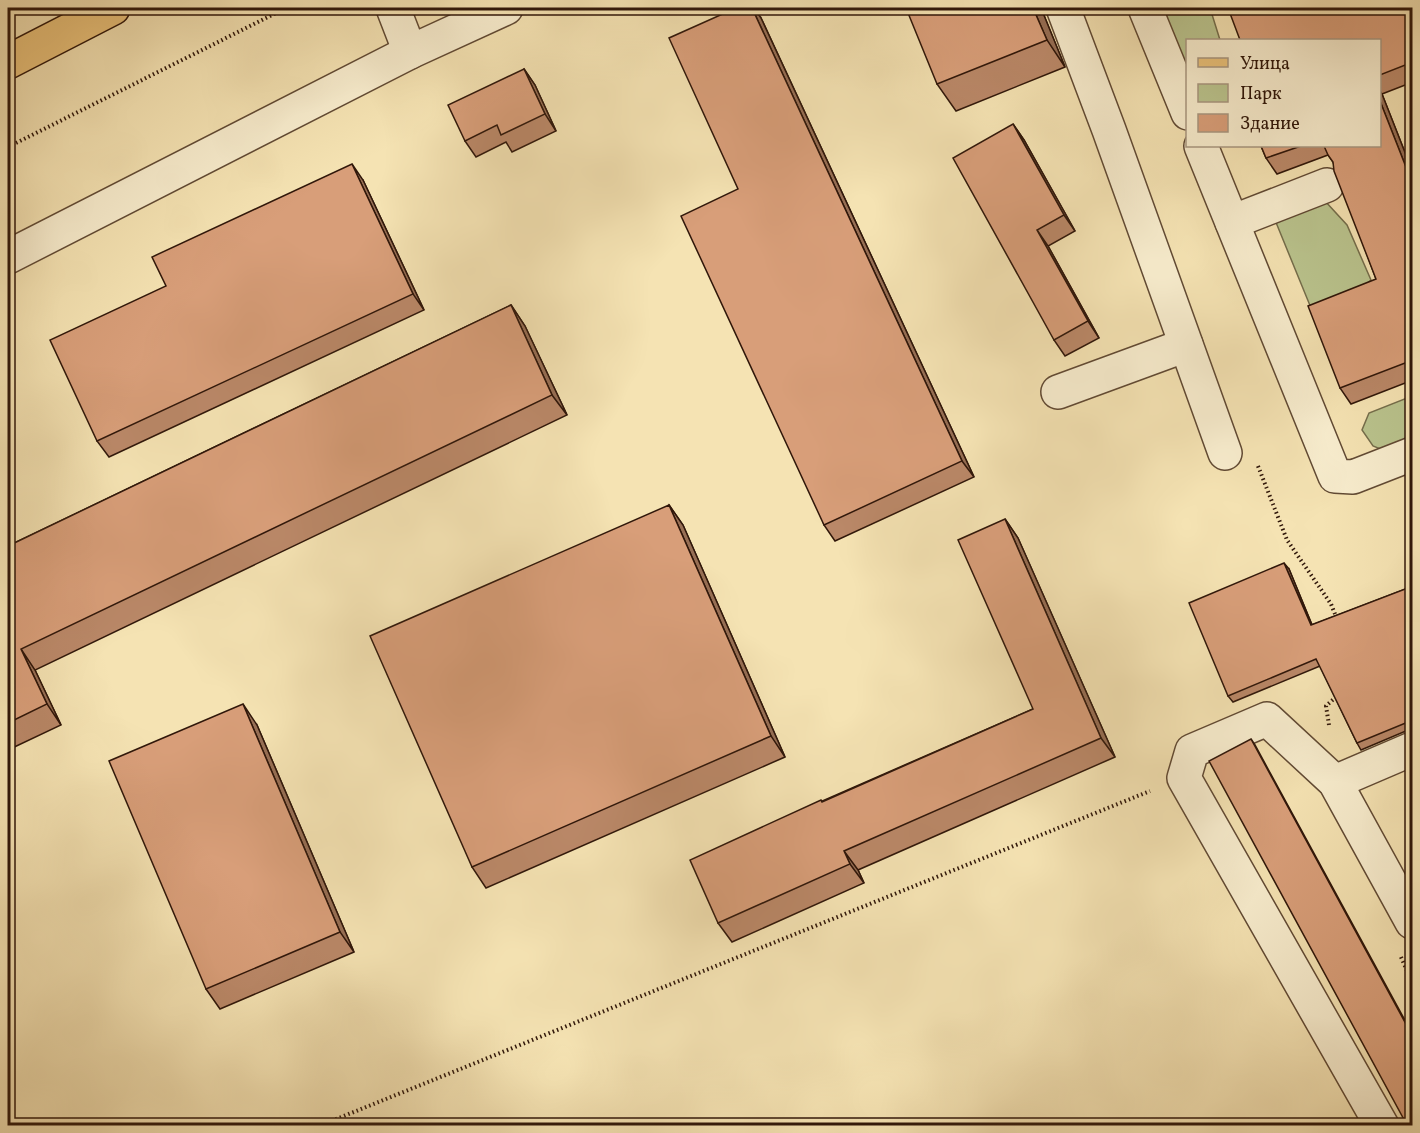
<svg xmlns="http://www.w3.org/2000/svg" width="1420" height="1133" viewBox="0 0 1420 1133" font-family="Vollkorn,serif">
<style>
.green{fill:#bac48e;stroke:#756e4c;stroke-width:1.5}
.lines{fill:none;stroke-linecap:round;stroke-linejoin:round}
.minor-casing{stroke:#614a34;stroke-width:36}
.major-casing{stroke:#30170a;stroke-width:36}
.path{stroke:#30170a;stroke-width:4;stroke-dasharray:1.5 3;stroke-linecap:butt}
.minor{stroke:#f8edce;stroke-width:33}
.major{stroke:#eac27a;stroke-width:33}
.wall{fill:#ba8868;stroke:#30170a;stroke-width:1.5}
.shaded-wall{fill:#976f55;stroke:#30170a;stroke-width:1.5}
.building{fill:#d89e79;stroke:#30170a;stroke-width:1.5}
</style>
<rect width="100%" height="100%" fill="#f5e3b3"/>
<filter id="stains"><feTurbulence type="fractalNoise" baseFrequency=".00333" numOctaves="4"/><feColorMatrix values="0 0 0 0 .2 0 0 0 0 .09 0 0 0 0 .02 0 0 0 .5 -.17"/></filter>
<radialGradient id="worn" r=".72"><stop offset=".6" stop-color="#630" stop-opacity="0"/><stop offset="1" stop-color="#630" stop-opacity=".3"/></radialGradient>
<!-- green -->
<g class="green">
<path d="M1163 8H1210L1220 40H1188L1187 79Z"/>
<path d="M1325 201 1347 225 1371 280 1343 304 1311 308 1275 220Z"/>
<path d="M1412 396V465L1402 458 1373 446 1362 430 1369 413Z"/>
</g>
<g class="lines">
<defs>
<g id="minor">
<path d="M393 8 410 52"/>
<path d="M1063 8 1109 130 1225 453"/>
<path d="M1145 8 1188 113"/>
<path d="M1201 146 1335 476 1353 477 1412 454"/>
<path d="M1232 222 1327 185"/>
<path d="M8 257 410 52 506 8"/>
<path d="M1058 392 1186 345"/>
<path d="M1335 782 1412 749"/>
<path d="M1382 1126 1184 778 1192 751 1267 719 1335 782 1412 922"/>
</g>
<path id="major" d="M8 62 113 8"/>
</defs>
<!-- minor casing -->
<use href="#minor" class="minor-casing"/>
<!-- major casing -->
<use href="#major" class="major-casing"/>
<!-- path -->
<g class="path">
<path d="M8 147 286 8"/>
<path d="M1258 466 1287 540 1331 604 1337 619"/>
<path d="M1329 725 1326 706 1337 696"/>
<path d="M1401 957 1412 982"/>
<path d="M319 1126 1150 791"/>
</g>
<!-- minor -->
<use href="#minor" class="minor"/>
<!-- major -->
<use href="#major" class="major"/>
</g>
<!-- wall -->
<g class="wall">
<path d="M1041 8 1065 67 956 111 937 84Z"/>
<path d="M1413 8V82L1382 94 1413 173V380L1351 404 1340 388 1376 279 1333 162 1328 155 1277 174 1266 158 1261 146H1380V40Z"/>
<path d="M761 18 974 477 835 541 824 525 738 189Z"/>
<path d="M524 69 535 85 556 131 512 152 506 142 476 157 465 141Z"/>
<path d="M1013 124 1024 140 1075 231 1048 246 1099 338 1065 356 1054 340Z"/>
<path d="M363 180 424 310 109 457 97 441 166 286Z"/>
<path d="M511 305 525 326 567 415 35 670 61 725 8 750V546Z"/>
<path d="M669 505 683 525 785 757 486 888 472 867Z"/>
<path d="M1005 519 1018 538 1115 757 858 870 864 883 732 942 718 923 822 801 1033 709Z"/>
<path d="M1289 569 1312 625 1413 586V728L1361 750 1357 743 1320 666 1233 702 1228 696Z"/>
<path d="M257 725 354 952 220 1009 206 989Z"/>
</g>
<!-- shaded-wall -->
<g class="shaded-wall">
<path d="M752 8H754L761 18 974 477 962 461Z"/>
<path d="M1033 8H1041L1065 67 1047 40Z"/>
<path d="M524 69 535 85 556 131 545 114Z"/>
<path d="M1380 91 1382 94 1413 173V185L1380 101Z"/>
<path d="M1013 124 1024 140 1075 231 1064 215Z"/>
<path d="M352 164 363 180 424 310 413 294Z"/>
<path d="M1037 230 1048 246 1099 338 1088 321Z"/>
<path d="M511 305 525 326 567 415 552 395Z"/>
<path d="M669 505 683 525 785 757 771 736Z"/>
<path d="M1005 519 1018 538 1115 757 1101 738Z"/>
<path d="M1284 563 1289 569 1315 632 1311 625Z"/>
<path d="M21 649 35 670 61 725 47 704Z"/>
<path d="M243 704 257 725 354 952 340 932Z"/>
<path d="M1251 739 1255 745 1413 1035V1037Z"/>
<path d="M844 851 858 870 864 883 850 864Z"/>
</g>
<!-- building -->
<g class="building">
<path d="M736 8H752L962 461 824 525 681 216 738 189 669 38Z"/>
<path d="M906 8H1033L1047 40 937 84Z"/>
<path d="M1228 8H1413V62L1380 75V40H1240Z"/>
<path d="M524 69 545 114 501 135 497 125 465 141 448 105Z"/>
<path d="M1380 101 1413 185V360L1340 388 1308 306 1376 279 1334 171 1333 162 1328 155 1324 146H1380Z"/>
<path d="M1013 124 1064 215 1037 230 1088 321 1054 340 953 158Z"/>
<path d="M1261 146H1301L1266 158Z"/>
<path d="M352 164 413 294 97 441 50 340 166 286 152 257Z"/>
<path d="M511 305 552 395 21 649 47 704 8 723V546Z"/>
<path d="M669 505 771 736 472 867 370 636Z"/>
<path d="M1005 519 1101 738 844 851 850 864 718 923 690 860 821 800 822 802 1033 709 958 540Z"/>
<path d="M1284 563 1311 625 1413 586V720L1357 743 1316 659 1228 696 1189 603Z"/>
<path d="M243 704 340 932 206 989 109 761Z"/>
<path d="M1251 739 1413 1037V1125H1407L1209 761Z"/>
</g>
<!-- margin -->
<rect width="1420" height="1133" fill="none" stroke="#f5e3b3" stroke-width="30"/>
<rect x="9" y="9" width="1402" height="1115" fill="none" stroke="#30170a" stroke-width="3"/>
<rect x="15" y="15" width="1390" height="1103" fill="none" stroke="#30170a" stroke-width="1.5"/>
<!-- legend -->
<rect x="1186" y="39" width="195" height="108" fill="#f8edce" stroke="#a89780" stroke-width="1.5"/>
<rect x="1198" y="58" width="30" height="9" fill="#eac27a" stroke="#a89780" stroke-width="1.5"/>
<text x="1240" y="69" font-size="18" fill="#30170a">Улица</text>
<rect x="1198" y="84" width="30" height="18" fill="#bac48e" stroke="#a89780" stroke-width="1.5"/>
<text x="1240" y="99" font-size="18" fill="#30170a">Парк</text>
<rect x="1198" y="114" width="30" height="18" fill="#d89e79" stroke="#a89780" stroke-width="1.5"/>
<text x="1240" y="129" font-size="18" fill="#30170a">Здание</text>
<rect width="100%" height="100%" filter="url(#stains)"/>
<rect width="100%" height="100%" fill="url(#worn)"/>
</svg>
